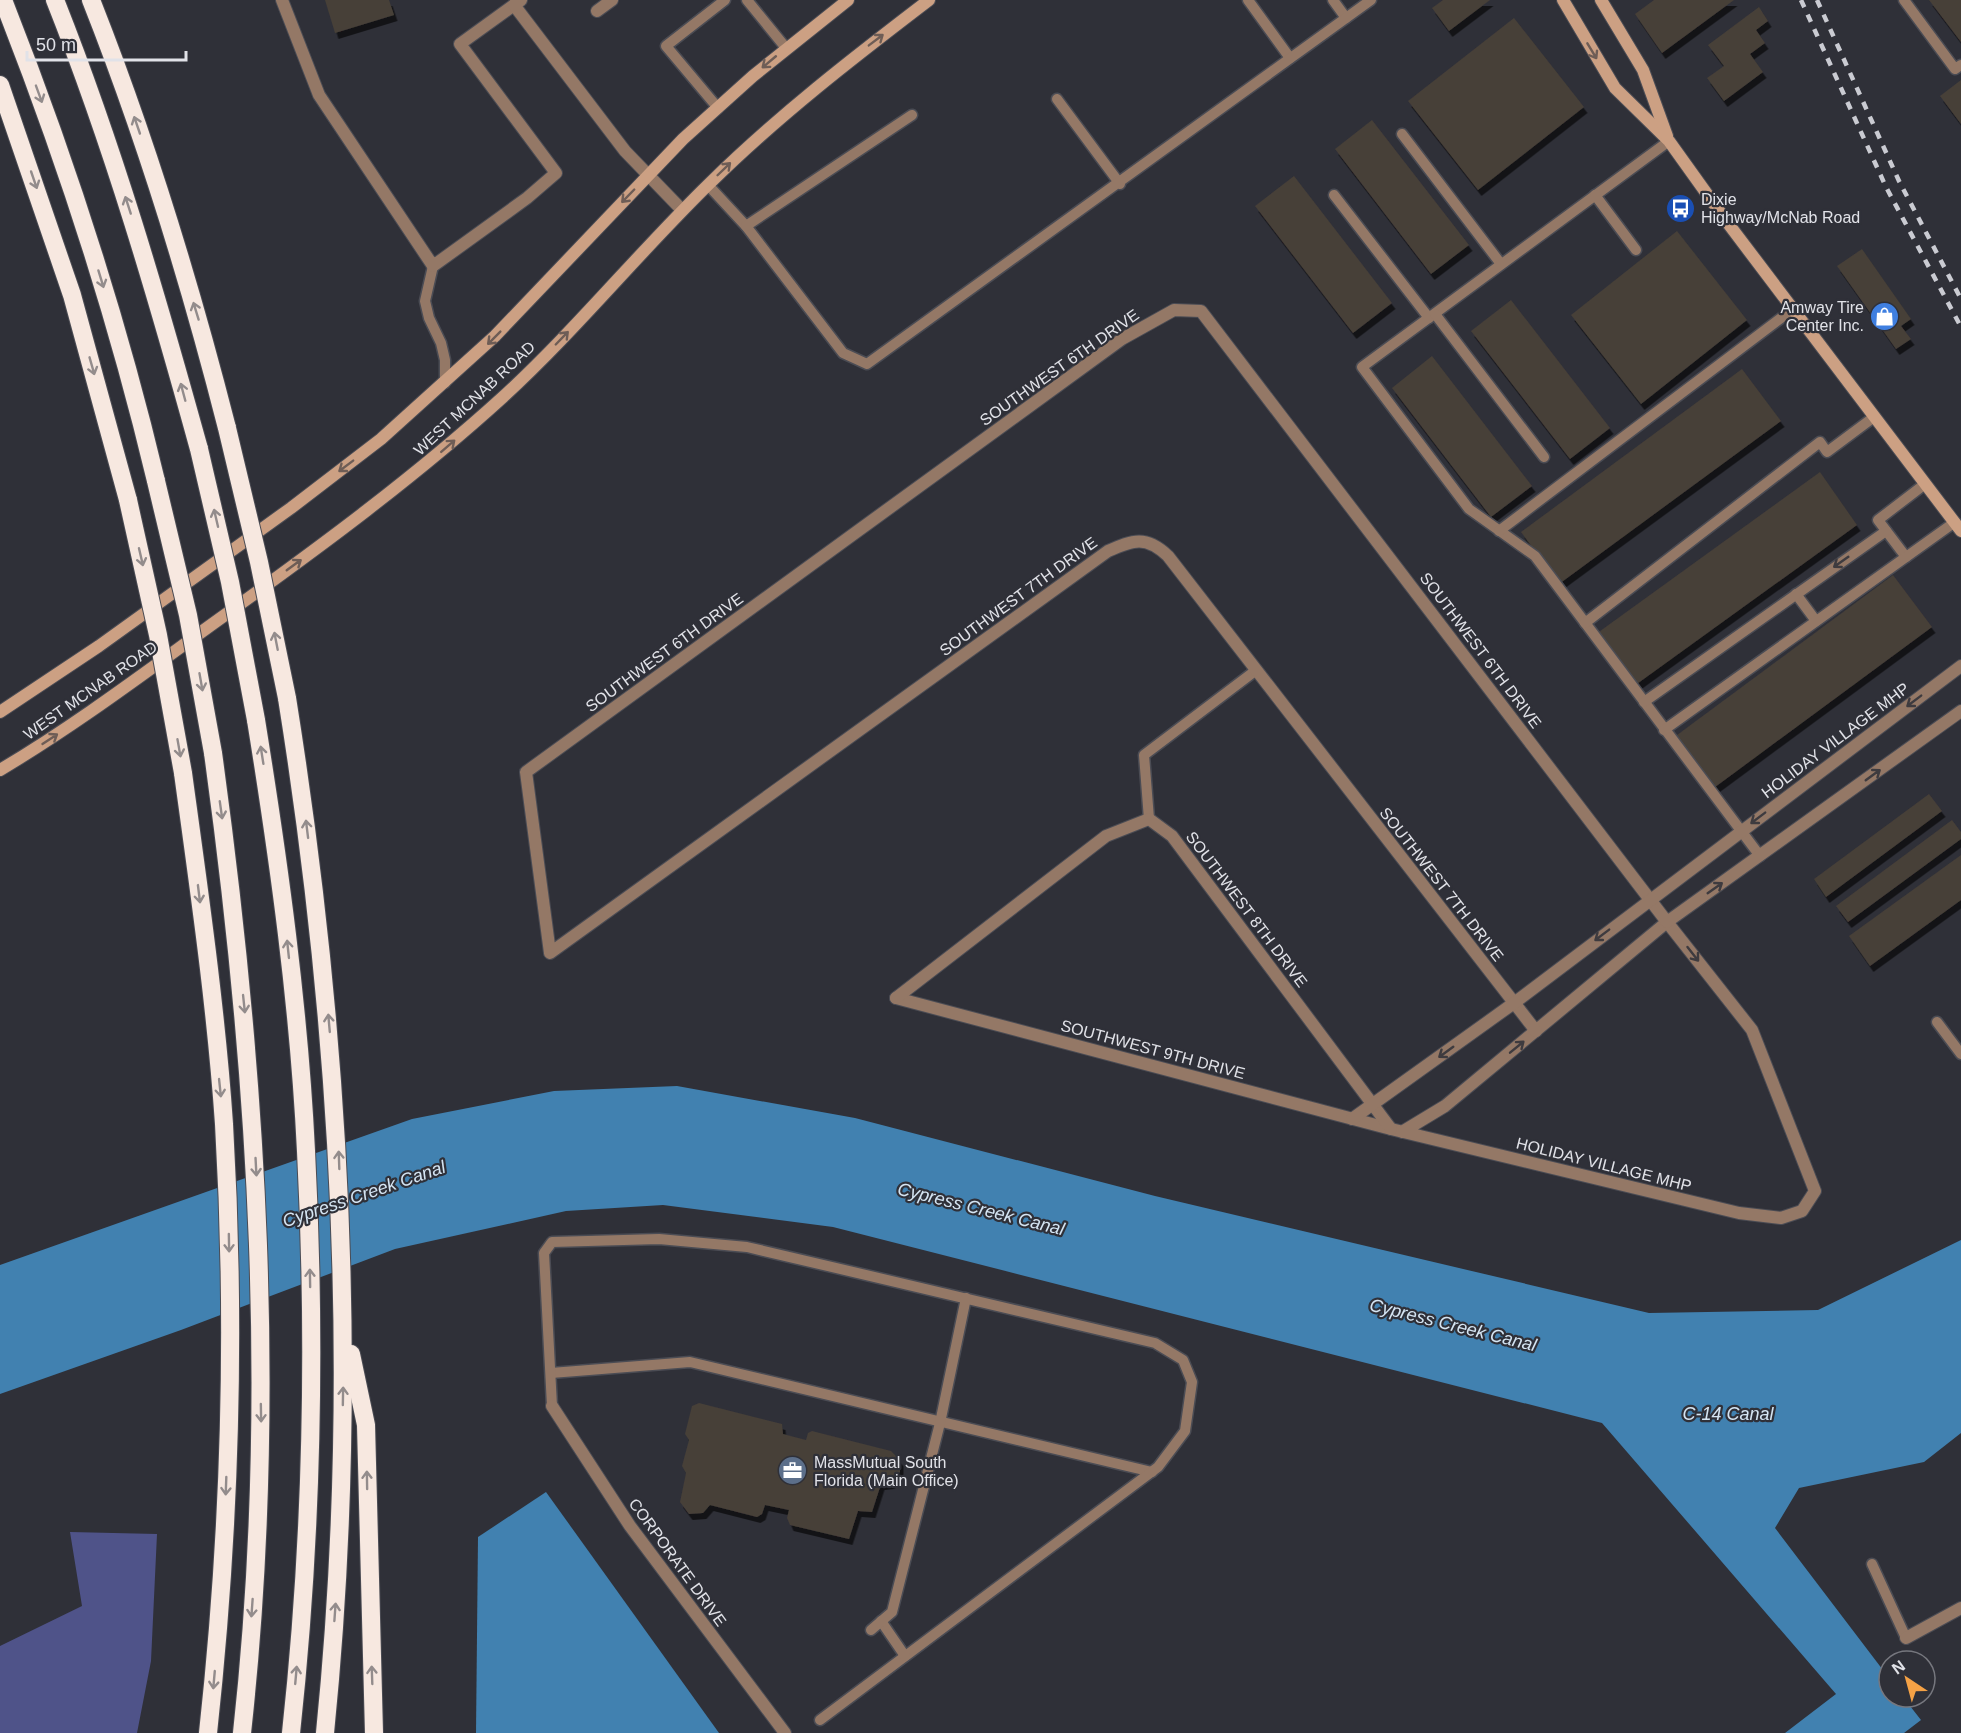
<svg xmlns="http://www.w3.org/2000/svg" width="1961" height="1733" viewBox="0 0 1961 1733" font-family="Arial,sans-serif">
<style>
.green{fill:#4f5389}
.water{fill:#4181b0}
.building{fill:#463f38;filter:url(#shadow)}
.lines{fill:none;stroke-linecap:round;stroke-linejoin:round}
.lane-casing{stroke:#4b4c54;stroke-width:13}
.street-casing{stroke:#4b4c54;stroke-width:14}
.secondary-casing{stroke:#4b4c54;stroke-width:14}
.highway-casing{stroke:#4b4c54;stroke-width:20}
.lane{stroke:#947866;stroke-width:10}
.street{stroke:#947866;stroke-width:12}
.secondary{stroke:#cca083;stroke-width:12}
.highway{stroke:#f7e8e0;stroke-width:18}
.rail{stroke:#cacbd2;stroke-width:4.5;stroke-dasharray:8 8;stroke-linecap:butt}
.highway-bridge-casing{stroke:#4b4c54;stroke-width:20;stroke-linecap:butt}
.highway-bridge{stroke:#f7e8e0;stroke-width:18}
.oneway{stroke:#6e5d56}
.oneway2{stroke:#938c8c}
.oneway3{stroke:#3e3b3f}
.labels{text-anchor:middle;stroke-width:4.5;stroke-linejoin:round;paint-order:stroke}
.poi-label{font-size:16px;fill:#e1e2e8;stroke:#2f3038;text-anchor:start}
.street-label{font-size:16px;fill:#e1e2e8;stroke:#2f3038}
.water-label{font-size:18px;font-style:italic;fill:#d5e5f3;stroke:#2f3038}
</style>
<defs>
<filter id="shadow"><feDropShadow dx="3.5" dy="6" stdDeviation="0" flood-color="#0009"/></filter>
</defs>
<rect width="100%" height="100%" fill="#2f3038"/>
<!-- green -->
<path class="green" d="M70 1532 157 1534 151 1661 137 1733H0V1646L82 1606Z"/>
<!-- water -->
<g class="water">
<path d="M677 1086 855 1118 1155 1196 1649 1313 1818 1310 1961 1240V1433L1924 1462 1799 1488 1775 1528 1889 1678V1697H1903L1921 1720 1904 1733H1785L1836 1694 1602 1423 833 1227 663 1205 566 1211 395 1249 181 1330 0 1394V1265L412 1119 554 1091Z"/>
<path d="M546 1492 719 1733H476L478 1537Z"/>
</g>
<!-- building -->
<g class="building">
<path d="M325 0H389L394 15 335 33Z"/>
<path d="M1443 0H1490L1449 31 1432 8Z"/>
<path d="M1654 0H1734L1662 53 1635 14Z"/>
<path d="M1929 0H1961V42Z"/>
<path d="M1759 7 1768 21 1756 30 1765 43 1750 54 1763 72 1724 101 1707 78 1724 66 1708 45Z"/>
<path d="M1514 18 1584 107 1478 190 1408 101Z"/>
<path d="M1961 80V124L1940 96Z"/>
<path d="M1372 120 1469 245 1431 274 1335 149Z"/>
<path d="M1294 176 1392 303 1353 333 1255 206Z"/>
<path d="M1677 231 1747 320 1641 404 1571 315Z"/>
<path d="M1862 249 1911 319 1901 326 1911 339 1896 349 1837 266Z"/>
<path d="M1511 300 1610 428 1570 459 1471 331Z"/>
<path d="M1432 356 1532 486 1491 517 1392 388Z"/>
<path d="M1742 369 1781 421 1559 584 1521 532Z"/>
<path d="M1820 472 1857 525 1634 686 1596 634Z"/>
<path d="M1893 575 1932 627 1711 790 1673 738Z"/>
<path d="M1929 794 1942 811 1826 897 1814 879Z"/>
<path d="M1952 820 1961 832V839L1848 922 1836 906Z"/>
<path d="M1961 855V900L1870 966 1849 936Z"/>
<path d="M699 1403 782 1424 783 1434 806 1440 808 1433 812 1431 891 1451 900 1460V1472L891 1483 881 1484 872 1512 858 1511 849 1539 790 1525 787 1518 789 1510 765 1505 762 1514 757 1517 710 1505 703 1513 689 1514 680 1502 686 1473 682 1466 689 1440 685 1434 692 1406Z"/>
</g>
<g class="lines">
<defs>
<g id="lane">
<path d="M747 0 786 48"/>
<path d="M1248 0 1290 58"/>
<path d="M1333 0 1346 18"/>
<path d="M1904 0 1955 69 1961 65"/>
<path d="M1057 99 1120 184"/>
<path d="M718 108 666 46 725 0"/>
<path d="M1402 134 1501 264"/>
<path d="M1669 141 1362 367 1469 509 1535 556 1760 856"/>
<path d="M708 185 746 226 843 353 867 364 1371 0"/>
<path d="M1334 195 1429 318"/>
<path d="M1595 195 1636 250"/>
<path d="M746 226 912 115"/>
<path d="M433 266 425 301 429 318 441 343 445 360V383"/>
<path d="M1435 314 1544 457"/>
<path d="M1499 531 1793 309"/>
<path d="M1906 557 1878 520 1925 484"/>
<path d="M1796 594 1816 621"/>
<path d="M1585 623 1820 442 1827 452 1874 417"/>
<path d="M1644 702 1886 531"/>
<path d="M1664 730 1955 522"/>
<path d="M1149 819 1144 755 1255 671"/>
<path d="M1937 1022 1961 1054"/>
<path d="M551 1373 690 1362 1152 1472"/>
<path d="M552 1406 544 1253 552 1242 659 1239 747 1247 1155 1343 1183 1360 1192 1382 1185 1431 1158 1467 820 1720"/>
<path d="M1872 1564 1906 1638"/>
<path d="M881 1621 905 1656"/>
<path d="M871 1630 892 1612 940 1423 966 1298"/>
</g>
<g id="street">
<path d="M282 0 319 95 433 266 527 198 556 173 460 44 514 5"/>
<path d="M521 0 514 5 625 151 682 210"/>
<path d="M597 11 612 0"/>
<path d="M896 998 1391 1129 1739 1213 1781 1218 1802 1211 1815 1191 1752 1030 1667 922 1445 1106 1402 1132"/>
<path d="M896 998 1106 836 1149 819 1172 836 1391 1129"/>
<path d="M1536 1031 1168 556C1146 535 1133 540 1108 551L550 953 526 772 1122 339 1174 310 1201 311 1667 922 1961 711"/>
<path d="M1352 1119 1514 1003 1961 666"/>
<path d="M552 1406 630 1526 785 1733"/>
<path d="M1906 1638 1961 1608"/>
</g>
<g id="secondary">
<path d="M1563 0 1615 88 1669 141 1727 222 1961 531"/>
<path d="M1601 0 1643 70 1667 136"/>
<path d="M0 712 99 646 291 508 381 439 495 336 683 139 753 76 848 0"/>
<path d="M0 770C79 723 151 668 225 615 321 546 415 477 503 397 576 330 639 252 710 183 778 116 853 58 929 0"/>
</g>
<g id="highway">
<path d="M3 0C65 157 117 317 156 481"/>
<path d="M55 0C113 146 157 297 199 449"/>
<path d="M91 0C146 139 190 283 227 428"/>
<path d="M0 85 72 295 128 500"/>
<path d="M287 698C342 1042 360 1386 325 1733"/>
<path d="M256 720C279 862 299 1007 306 1151 316 1344 312 1540 291 1733"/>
<path d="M213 753C258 1078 278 1406 242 1733"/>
<path d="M183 773C199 890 216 1007 224 1124 236 1326 230 1532 208 1733"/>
<path d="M351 1354 366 1425 374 1733"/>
</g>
</defs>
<!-- lane casing -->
<use href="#lane" class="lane-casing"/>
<!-- street casing -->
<use href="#street" class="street-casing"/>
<!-- secondary casing -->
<use href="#secondary" class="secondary-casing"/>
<!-- highway casing -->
<use href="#highway" class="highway-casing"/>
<!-- lane -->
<use href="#lane" class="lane"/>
<!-- street -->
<use href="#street" class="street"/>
<!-- secondary -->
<use href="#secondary" class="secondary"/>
<!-- highway -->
<use href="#highway" class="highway"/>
<!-- rail -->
<g class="rail">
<path d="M1801 0 1886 187 1961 327"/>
<path d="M1817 0 1899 181 1961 299"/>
</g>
<defs>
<g id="highway-bridge">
<path d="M227 428 259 562 287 698"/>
<path d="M199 449 230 582 256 720"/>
<path d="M156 481 188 615 213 753"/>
<path d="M128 500 158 635 183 773"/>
</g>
</defs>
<!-- highway-bridge casing -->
<use href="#highway-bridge" class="highway-bridge-casing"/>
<!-- highway-bridge -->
<use href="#highway-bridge" class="highway-bridge"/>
</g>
<!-- one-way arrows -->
<defs><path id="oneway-shaft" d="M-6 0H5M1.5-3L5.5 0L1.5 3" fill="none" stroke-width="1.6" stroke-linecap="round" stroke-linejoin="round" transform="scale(1.5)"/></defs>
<g class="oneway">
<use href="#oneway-shaft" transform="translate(876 40) rotate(-37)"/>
<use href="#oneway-shaft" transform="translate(1592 51) rotate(59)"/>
<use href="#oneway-shaft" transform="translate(769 62) rotate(140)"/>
<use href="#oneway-shaft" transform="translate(724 169) rotate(-44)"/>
<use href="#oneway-shaft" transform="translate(628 196) rotate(134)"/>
<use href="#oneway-shaft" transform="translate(494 338) rotate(135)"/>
<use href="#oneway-shaft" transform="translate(562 338) rotate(-46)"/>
<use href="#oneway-shaft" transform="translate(448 446) rotate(-41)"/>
<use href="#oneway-shaft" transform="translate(346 466) rotate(143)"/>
<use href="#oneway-shaft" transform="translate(294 565) rotate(-36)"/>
<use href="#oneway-shaft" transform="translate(50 739) rotate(-33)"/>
</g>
<g class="oneway2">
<use href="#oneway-shaft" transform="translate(39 94) rotate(70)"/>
<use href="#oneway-shaft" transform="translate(137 125) rotate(-109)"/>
<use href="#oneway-shaft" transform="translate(34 180) rotate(71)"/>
<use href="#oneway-shaft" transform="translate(128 205) rotate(-108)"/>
<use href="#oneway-shaft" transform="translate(101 279) rotate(73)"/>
<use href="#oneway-shaft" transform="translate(196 311) rotate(-107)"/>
<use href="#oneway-shaft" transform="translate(92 366) rotate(74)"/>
<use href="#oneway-shaft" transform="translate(183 392) rotate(-105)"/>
<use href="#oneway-shaft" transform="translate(216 518) rotate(-103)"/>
<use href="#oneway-shaft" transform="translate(141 557) rotate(77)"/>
<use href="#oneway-shaft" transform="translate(276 641) rotate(-101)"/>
<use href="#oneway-shaft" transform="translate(201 682) rotate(80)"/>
<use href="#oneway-shaft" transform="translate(179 748) rotate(80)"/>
<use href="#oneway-shaft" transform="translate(262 755) rotate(-99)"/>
<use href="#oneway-shaft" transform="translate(221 810) rotate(82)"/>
<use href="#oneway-shaft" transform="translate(307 829) rotate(-97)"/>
<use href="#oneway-shaft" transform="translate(199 894) rotate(83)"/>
<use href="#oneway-shaft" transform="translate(288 949) rotate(-96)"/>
<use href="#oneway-shaft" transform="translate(244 1004) rotate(84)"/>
<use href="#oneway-shaft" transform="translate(329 1023) rotate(-95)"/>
<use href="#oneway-shaft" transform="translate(220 1088) rotate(84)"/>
<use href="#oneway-shaft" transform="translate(339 1160) rotate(-92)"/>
<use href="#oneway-shaft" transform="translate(256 1167) rotate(87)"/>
<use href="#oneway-shaft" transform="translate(229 1243) rotate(89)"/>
<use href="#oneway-shaft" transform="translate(310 1278) rotate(-91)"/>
<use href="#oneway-shaft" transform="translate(343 1396) rotate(-89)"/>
<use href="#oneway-shaft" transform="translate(261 1413) rotate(89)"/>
<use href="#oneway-shaft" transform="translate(367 1480) rotate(-91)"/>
<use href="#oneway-shaft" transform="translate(226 1486) rotate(92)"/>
<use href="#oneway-shaft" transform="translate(252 1608) rotate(94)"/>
<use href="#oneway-shaft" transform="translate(335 1612) rotate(-86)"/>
<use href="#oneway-shaft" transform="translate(296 1675) rotate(-85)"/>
<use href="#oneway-shaft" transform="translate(372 1675) rotate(-92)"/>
<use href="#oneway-shaft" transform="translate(214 1680) rotate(95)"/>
</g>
<g class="oneway3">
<use href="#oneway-shaft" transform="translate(1841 562) rotate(145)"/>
<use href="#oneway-shaft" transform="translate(1914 701) rotate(143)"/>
<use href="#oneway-shaft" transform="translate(1873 775) rotate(-36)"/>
<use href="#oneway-shaft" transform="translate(1758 818) rotate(143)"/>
<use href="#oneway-shaft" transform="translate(1715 888) rotate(-35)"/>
<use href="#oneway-shaft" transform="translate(1602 935) rotate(143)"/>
<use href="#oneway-shaft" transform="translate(1693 954) rotate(52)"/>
<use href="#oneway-shaft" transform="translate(1517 1047) rotate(-39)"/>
<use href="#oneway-shaft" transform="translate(1446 1052) rotate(144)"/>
</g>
<!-- icons -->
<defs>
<symbol id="bus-disc" viewBox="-11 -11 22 22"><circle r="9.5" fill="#1a4fb4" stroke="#2f3038"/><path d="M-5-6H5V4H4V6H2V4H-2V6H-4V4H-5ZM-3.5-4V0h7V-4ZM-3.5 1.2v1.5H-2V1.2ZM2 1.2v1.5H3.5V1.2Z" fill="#fff"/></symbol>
<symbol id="shop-disc" viewBox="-11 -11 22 22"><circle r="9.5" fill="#3f7fe0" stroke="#2f3038"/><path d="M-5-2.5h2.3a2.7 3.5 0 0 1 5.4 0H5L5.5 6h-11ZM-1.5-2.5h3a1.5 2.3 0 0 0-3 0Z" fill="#fff"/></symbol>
<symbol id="office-disc" viewBox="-11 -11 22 22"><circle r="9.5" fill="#5c6f8a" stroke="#2f3038"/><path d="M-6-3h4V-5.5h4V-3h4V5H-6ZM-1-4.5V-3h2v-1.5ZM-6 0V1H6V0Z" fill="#fff"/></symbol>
</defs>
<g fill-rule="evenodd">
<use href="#bus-disc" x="1664" y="192" width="33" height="33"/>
<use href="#shop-disc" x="1868" y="300" width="33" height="33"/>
<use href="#office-disc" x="776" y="1454" width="33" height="33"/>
</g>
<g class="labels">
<!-- poi labels -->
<g class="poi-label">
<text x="1701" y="205">Dixie<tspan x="1701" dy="18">Highway/McNab Road</tspan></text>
<text x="1864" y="313" text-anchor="end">Amway Tire<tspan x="1864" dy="18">Center Inc.</tspan></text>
<text x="814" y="1468">MassMutual South<tspan x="814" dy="18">Florida (Main Office)</tspan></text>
</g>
<!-- street labels -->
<g class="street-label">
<text transform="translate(1059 367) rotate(-35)" y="6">SOUTHWEST 6TH DRIVE</text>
<text transform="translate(474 398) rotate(-43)" y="6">WEST MCNAB ROAD</text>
<text transform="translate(1018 596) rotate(-36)" y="6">SOUTHWEST 7TH DRIVE</text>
<text transform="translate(1481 650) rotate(53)" y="6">SOUTHWEST 6TH DRIVE</text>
<text transform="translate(664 652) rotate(-36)" y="6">SOUTHWEST 6TH DRIVE</text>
<text transform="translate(90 690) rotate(-35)" y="6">WEST MCNAB ROAD</text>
<text transform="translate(1835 740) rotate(-37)" y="6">HOLIDAY VILLAGE MHP</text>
<text transform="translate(1442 884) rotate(52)" y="6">SOUTHWEST 7TH DRIVE</text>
<text transform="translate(1247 909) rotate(53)" y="6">SOUTHWEST 8TH DRIVE</text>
<text transform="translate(1153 1049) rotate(15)" y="6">SOUTHWEST 9TH DRIVE</text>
<text transform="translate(1604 1164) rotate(14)" y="6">HOLIDAY VILLAGE MHP</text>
<text transform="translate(678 1562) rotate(54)" y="6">CORPORATE DRIVE</text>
</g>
<!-- water labels -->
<g class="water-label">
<text transform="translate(364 1194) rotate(-19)" y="6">Cypress Creek Canal</text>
<text transform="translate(981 1209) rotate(14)" y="6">Cypress Creek Canal</text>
<text transform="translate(1453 1325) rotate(14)" y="6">Cypress Creek Canal</text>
<text x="1728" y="1420">C-14 Canal</text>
</g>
</g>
<!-- north arrow -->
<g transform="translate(1907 1679) rotate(324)"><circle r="28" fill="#2f3038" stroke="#76777e" stroke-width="1.5"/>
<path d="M0-4.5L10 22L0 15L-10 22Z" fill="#f5a246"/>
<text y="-9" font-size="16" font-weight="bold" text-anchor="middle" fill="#e1e2e8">N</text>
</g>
<!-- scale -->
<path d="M27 51v9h159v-9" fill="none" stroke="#e1e2e8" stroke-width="3"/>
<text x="36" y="51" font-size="18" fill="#e1e2e8" stroke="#2f3038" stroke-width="4.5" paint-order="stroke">50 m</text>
</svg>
